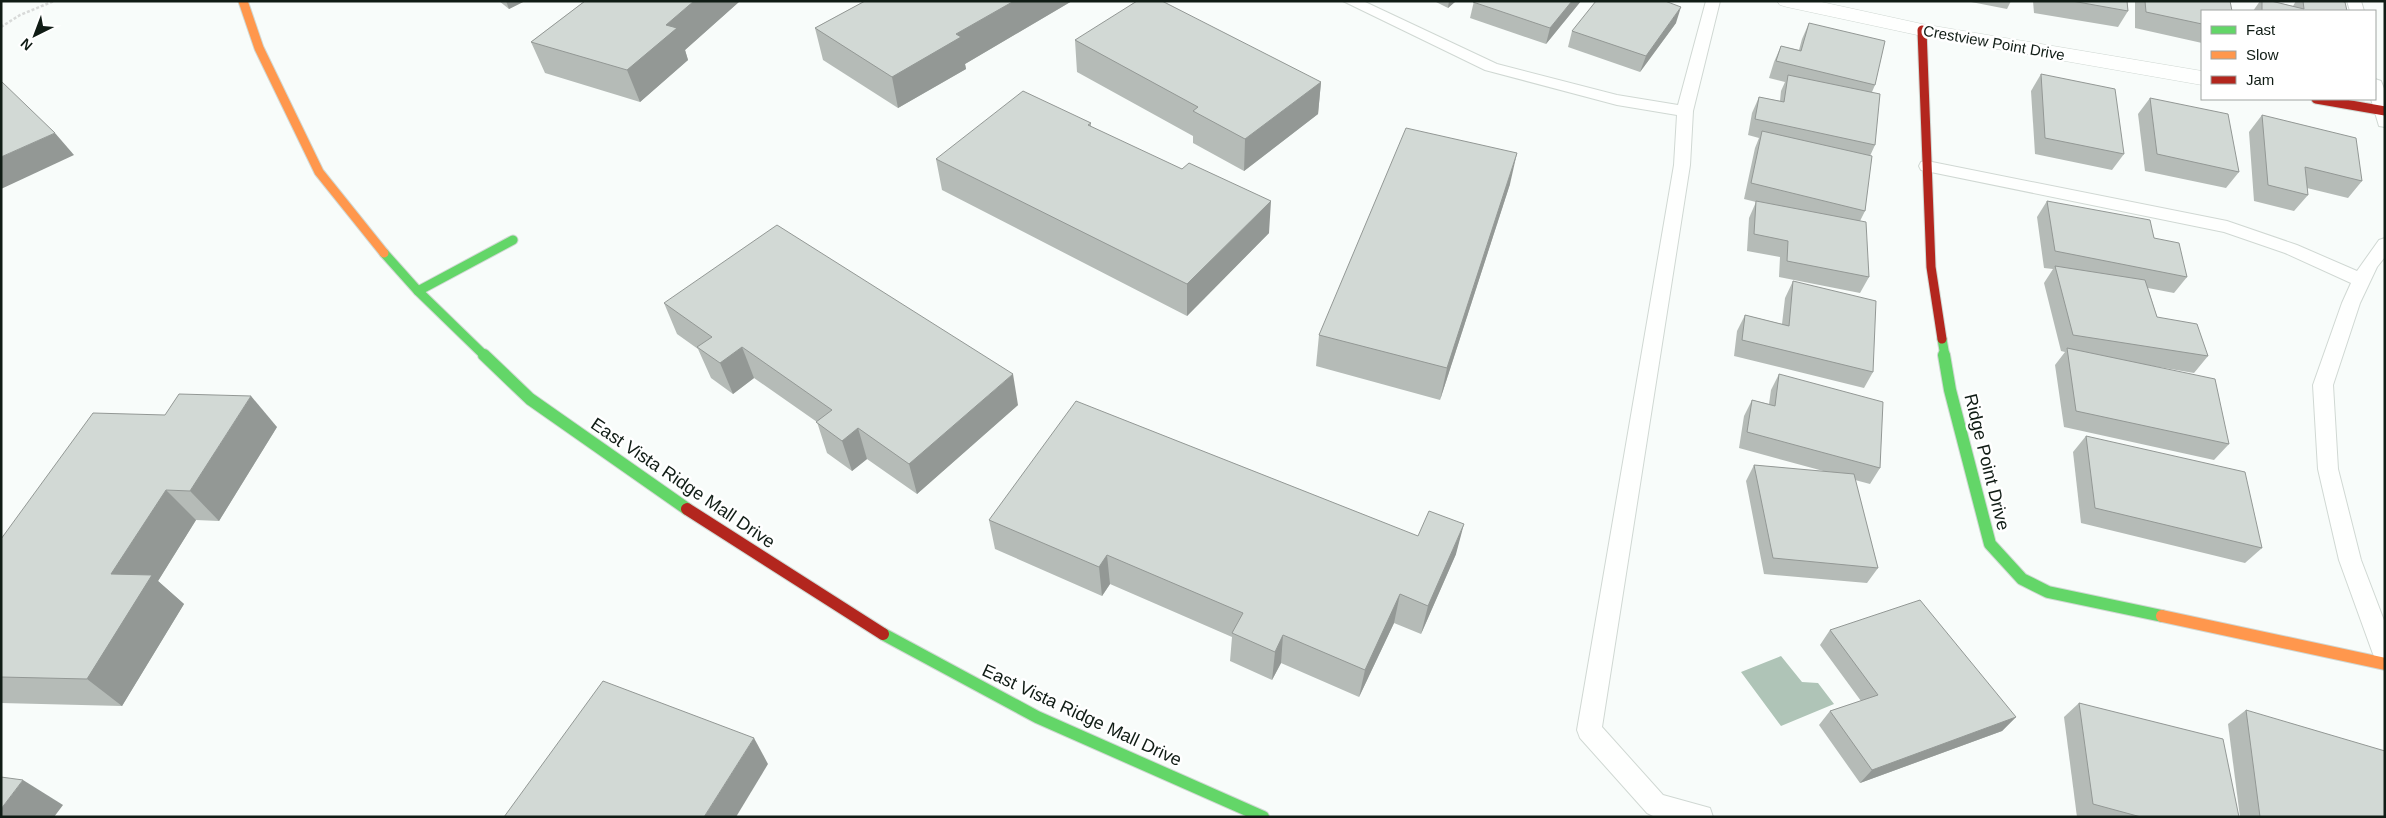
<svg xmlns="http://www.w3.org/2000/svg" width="2386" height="818" viewBox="0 0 2386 818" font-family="Helvetica,sans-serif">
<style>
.water{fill:#afc4b7}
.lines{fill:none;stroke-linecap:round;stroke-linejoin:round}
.lane-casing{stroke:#d0d8d3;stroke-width:2}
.street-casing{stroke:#d0d8d3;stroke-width:1}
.fast-far1-casing{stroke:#d0d8d3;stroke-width:11}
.fast-casing{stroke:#d0d8d3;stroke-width:14}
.slow-far1-casing{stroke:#d0d8d3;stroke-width:11}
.slow-casing{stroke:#d0d8d3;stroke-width:14}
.jam-far1-casing{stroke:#d0d8d3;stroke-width:11}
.jam-casing{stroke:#d0d8d3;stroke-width:14}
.path{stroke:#d8dad9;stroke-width:2.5;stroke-dasharray:3 2;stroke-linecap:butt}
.lane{fill:#fefffe;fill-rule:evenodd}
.street{fill:#fefffe;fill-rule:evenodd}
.fast-far1{stroke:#63d668;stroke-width:9}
.fast{stroke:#63d668;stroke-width:12}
.slow-far1{stroke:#ff974d;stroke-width:9}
.slow{stroke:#ff974d;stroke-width:12}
.jam-far1{stroke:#b3261e;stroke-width:9}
.jam{stroke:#b3261e;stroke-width:12}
.wall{fill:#b5bbb7}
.shaded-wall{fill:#939895}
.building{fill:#d2d9d5;stroke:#939895}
.labels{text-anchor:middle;stroke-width:5;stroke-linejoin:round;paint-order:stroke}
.far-street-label{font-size:15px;fill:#101c15;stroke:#fff}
.street-label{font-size:18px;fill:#101c15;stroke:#fff}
</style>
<rect width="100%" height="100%" fill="#f8fcfa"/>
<!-- water -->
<path class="water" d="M1781 656 1802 682 1818 683 1834 704 1781 726 1741 672Z"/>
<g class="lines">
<defs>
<g id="lane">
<path d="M1343 1H1363L1497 64 1617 95 1678 105 1706 1H1720L1693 111 1690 165 1602 727 1663 795 1710 808 1713 817H1655L1647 813 1580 738 1577 730 1674 165 1677 115 1617 105 1485 70Z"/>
<path d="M2347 1H2361L2364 11H2350Z"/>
<path d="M2375 79 2381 81 2385 91V127L2379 126 2371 99H2375Z"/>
<path d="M1927 161 2227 221 2297 245 2357 271 2379 240 2385 238V257L2377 267 2360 303 2333 385 2338 469 2361 560 2385 623V664L2377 661 2373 654 2339 560 2318 469 2313 385 2342 303 2351 283 2285 253 2224 232 1921 170 1919 166 1921 162Z"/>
</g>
<path id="street" d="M1777 1H1817L1922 24 2202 71V85L1922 36 1787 7 1780 5Z"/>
<g id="fast-far1">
<path d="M384 253 418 291 485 356"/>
<path d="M418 291 513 240"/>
<path d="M1942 339 1945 356"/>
</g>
<g id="fast">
<path d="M484 355 530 399 687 509"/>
<path d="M1944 355 1950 390 1990 544 2022 579 2048 592 2162 616"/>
<path d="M883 634 1037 717 1263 817"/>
</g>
<path id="slow-far1" d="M243 1 259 48 319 172 384 253"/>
<path id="slow" d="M2162 616 2385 664"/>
<g id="jam-far1">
<path d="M1922 30 1931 267 1942 339"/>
<path d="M2316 99 2385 111"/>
</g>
<path id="jam" d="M687 509 883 634"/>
</defs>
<!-- lane casing -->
<use href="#lane" class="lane-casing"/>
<!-- street casing -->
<use href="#street" class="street-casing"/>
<!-- fast-far1 casing -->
<use href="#fast-far1" class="fast-far1-casing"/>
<!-- fast casing -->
<use href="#fast" class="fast-casing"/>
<!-- slow-far1 casing -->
<use href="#slow-far1" class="slow-far1-casing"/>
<!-- slow casing -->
<use href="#slow" class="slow-casing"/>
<!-- jam-far1 casing -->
<use href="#jam-far1" class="jam-far1-casing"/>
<!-- jam casing -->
<use href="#jam" class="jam-casing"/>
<!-- path -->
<path class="path" d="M1 27 20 15 54 1"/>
<!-- lane -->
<use href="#lane" class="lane"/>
<!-- street -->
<use href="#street" class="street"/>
<!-- fast-far1 -->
<use href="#fast-far1" class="fast-far1"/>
<!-- fast -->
<use href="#fast" class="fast"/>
<!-- slow-far1 -->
<use href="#slow-far1" class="slow-far1"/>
<!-- slow -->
<use href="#slow" class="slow"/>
<!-- jam-far1 -->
<use href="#jam-far1" class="jam-far1"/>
<!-- jam -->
<use href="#jam" class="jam"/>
</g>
<!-- wall -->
<g class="wall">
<path d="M499 1H525L509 9Z"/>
<path d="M585 1H740L685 50 688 60 640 102 545 73 531 42Z"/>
<path d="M865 1H1072L965 64 966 69 898 108 823 60 815 28Z"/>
<path d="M1434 1H1456L1448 8Z"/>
<path d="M1474 1H1581L1546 44 1470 18Z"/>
<path d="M1966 1H2011L2007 9Z"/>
<path d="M2033 1H2127L2128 11 2118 27 2034 13Z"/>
<path d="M2135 1H2230L2202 11V43L2135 28Z"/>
<path d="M2260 1H2271L2293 6 2296 1H2341L2347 11H2253Z"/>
<path d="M1676 23 1640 72 1568 47 1572 31Z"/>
<path d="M1809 23 1875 85 1872 92 1875 145 1870 156 1865 211 1860 221 1869 277 1860 293 1779 277 1780 257 1747 251 1749 218 1756 202 1744 199 1755 148 1759 138 1748 135 1752 113 1759 97 1780 101 1781 91 1785 82 1769 78 1774 62 1781 46 1799 50 1802 39Z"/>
<path d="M1075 40 1321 82 1318 114 1244 171 1193 143V136L1077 72Z"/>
<path d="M2041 74 2124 154 2112 170 2035 154 2031 91Z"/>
<path d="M2150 98 2239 172 2226 188 2145 171 2138 114Z"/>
<path d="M2262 115 2362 181 2348 198 2307 188 2308 195 2294 211 2254 201 2249 132Z"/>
<path d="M1091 123V127L1269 233 1187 316 942 190 936 159Z"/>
<path d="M1510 184 1440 400 1316 366 1319 335Z"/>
<path d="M2047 201 2154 238 2187 277 2174 293 2148 288 2157 317 2208 356 2194 373 2147 365 2229 444 2214 460 2064 427 2055 365 2065 352 2061 351 2044 283 2053 269 2044 268 2037 217Z"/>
<path d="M1793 281 1873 372 1864 388 1734 356 1737 331 1745 315 1782 324 1785 298Z"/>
<path d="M664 303 1018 405 917 494 867 459 852 471 827 453 817 422 754 378 733 394 711 378 698 349 677 334Z"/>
<path d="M1779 374 1880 468 1870 484 1855 480 1878 568 1867 583 1764 574 1746 481 1754 465 1827 472 1739 448 1744 416 1752 400 1769 404 1771 390Z"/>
<path d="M277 427 219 521 196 520 158 581 184 604 122 706 1 703V539Z"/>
<path d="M2086 436 2262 548 2245 563 2081 523 2073 452Z"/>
<path d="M989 520 1456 554 1421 634 1394 623 1359 697 1281 663 1272 680 1230 661 1232 637 1110 584 1102 596 995 549Z"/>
<path d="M1830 630 2016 717 2002 731 1860 783 1819 725 1830 711 1861 701 1820 645Z"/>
<path d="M2079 703 2239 817H2077L2064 717Z"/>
<path d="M2246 710 2385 817H2240L2228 724Z"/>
</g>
<!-- shaded-wall -->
<g class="shaded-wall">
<path d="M506 1H525L509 9Z"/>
<path d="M694 1H740L685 50 688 60 640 102 627 70 666 25Z"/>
<path d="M1014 1H1072L965 64 966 69 898 108 892 77 956 34Z"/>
<path d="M1449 1H1456L1448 8Z"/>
<path d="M1572 1H1581L1546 44 1550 28Z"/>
<path d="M1681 7 1676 23 1640 72 1646 56Z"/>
<path d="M1321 82 1318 114 1244 171 1245 139Z"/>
<path d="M55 133 74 155 1 189V157Z"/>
<path d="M1517 153 1510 184 1440 400 1447 368Z"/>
<path d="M1271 201 1269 233 1187 316V284Z"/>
<path d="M742 347 754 378 733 394 720 363Z"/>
<path d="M1013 374 1018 405 917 494 909 464Z"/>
<path d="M251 396 277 427 219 521 190 491Z"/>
<path d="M858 428 867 459 852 471 842 441Z"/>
<path d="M166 490 196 520 158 581 184 604 122 706 87 679 111 574Z"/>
<path d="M1464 524 1456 554 1421 634 1428 606Z"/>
<path d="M1107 555 1110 584 1102 596 1099 567Z"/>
<path d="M1400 594 1394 623 1359 697 1365 670Z"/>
<path d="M1283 635 1281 663 1272 680 1275 652Z"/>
<path d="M2016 717 2002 731 1860 783 1872 770Z"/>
<path d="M754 738 768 764 736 817H704Z"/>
<path d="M23 780 63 805 54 817H1V809Z"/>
</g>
<!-- building -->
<g class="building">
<path d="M585 1H694L666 25 677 28 627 70 531 42Z"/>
<path d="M865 1H1014L956 34 961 37 892 77 815 28Z"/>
<path d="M1137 1H1162L1321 82 1245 139 1193 111 1198 107 1075 40Z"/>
<path d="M1474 1H1572L1550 28 1473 2Z"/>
<path d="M1596 1H1665L1681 7 1646 56 1572 31Z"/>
<path d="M2072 1H2127L2128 11Z"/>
<path d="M2145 1H2230L2232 11H2202V24L2146 12Z"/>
<path d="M2262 1H2271L2304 9 2303 1H2341L2345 2 2347 11H2262Z"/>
<path d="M1809 23 1885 41 1875 85 1776 61 1781 46 1801 51Z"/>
<path d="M2041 74 2115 89 2124 154 2045 138Z"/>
<path d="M1788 75 1880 94 1875 145 1755 119 1759 97 1784 102Z"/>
<path d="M1 81 55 133 1 157Z"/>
<path d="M1023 91 1091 123 1088 125 1182 169 1189 163 1271 201 1187 284 936 159Z"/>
<path d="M2150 98 2228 114 2239 172 2157 154Z"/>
<path d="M2262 115 2356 138 2362 181 2305 167 2308 195 2268 185Z"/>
<path d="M1406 128 1517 153 1447 368 1319 335Z"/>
<path d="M1762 131 1872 156 1865 211 1751 183Z"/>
<path d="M1756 201 1866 222 1869 277 1787 261 1788 241 1754 234Z"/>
<path d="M2047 201 2150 220 2154 238 2179 243 2187 277 2055 251Z"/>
<path d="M777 225 1013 374 909 464 858 428 842 441 816 422 832 410 742 347 720 363 697 347 712 337 664 303Z"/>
<path d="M2055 266 2145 280 2157 317 2197 324 2208 356 2073 335Z"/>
<path d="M1793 281 1876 301 1873 372 1742 340 1745 315 1789 326Z"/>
<path d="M2067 348 2215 379 2229 444 2076 411Z"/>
<path d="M1779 374 1883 402 1880 468 1747 432 1752 400 1775 406Z"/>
<path d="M179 394 251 396 190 491 166 490 111 574 152 575 87 679 1 677V539L93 413 165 415Z"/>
<path d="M1076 401 1418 536 1429 511 1464 524 1428 606 1400 594 1365 670 1283 635 1275 652 1232 633 1243 613 1107 555 1099 567 989 520Z"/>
<path d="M2086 436 2245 472 2262 548 2095 508Z"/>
<path d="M1754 465 1854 474 1878 568 1773 558Z"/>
<path d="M1920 600 2016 717 1872 770 1830 711 1878 695 1830 630Z"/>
<path d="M603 681 754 738 704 817H504Z"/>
<path d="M2079 703 2223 739 2239 817H2141L2093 804Z"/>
<path d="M2246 710 2385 751V817H2260Z"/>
<path d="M1 777 23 780 1 809Z"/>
</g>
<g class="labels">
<!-- far-street labels -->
<g class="far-street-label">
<text transform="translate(1994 43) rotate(10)" y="5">Crestview Point Drive</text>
</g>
<!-- street labels -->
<g class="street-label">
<text transform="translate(1987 462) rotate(76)" y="6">Ridge Point Drive</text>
<text transform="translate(683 483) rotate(34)" y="6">East Vista Ridge Mall Drive</text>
<text transform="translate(1082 715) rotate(25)" y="6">East Vista Ridge Mall Drive</text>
</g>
</g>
<!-- border -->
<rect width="2386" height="818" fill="none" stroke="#101c15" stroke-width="5"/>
<!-- legend -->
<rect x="2201" y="10" width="175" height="90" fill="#ffffff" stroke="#9fa4a1"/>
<rect x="2211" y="26" width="25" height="8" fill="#63d668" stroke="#9fa4a1"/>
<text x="2246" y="35" font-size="15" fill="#101c15">Fast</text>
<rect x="2211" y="51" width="25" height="8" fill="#ff974d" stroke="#9fa4a1"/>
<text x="2246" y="60" font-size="15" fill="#101c15">Slow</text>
<rect x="2211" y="76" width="25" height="8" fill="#b3261e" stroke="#9fa4a1"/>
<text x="2246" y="85" font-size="15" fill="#101c15">Jam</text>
<!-- north arrow -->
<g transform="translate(35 35) rotate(222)" stroke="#ffffff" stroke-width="4" paint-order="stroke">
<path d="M0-4L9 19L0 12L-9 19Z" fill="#101c15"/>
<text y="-8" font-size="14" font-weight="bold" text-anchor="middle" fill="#101c15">N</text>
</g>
</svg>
